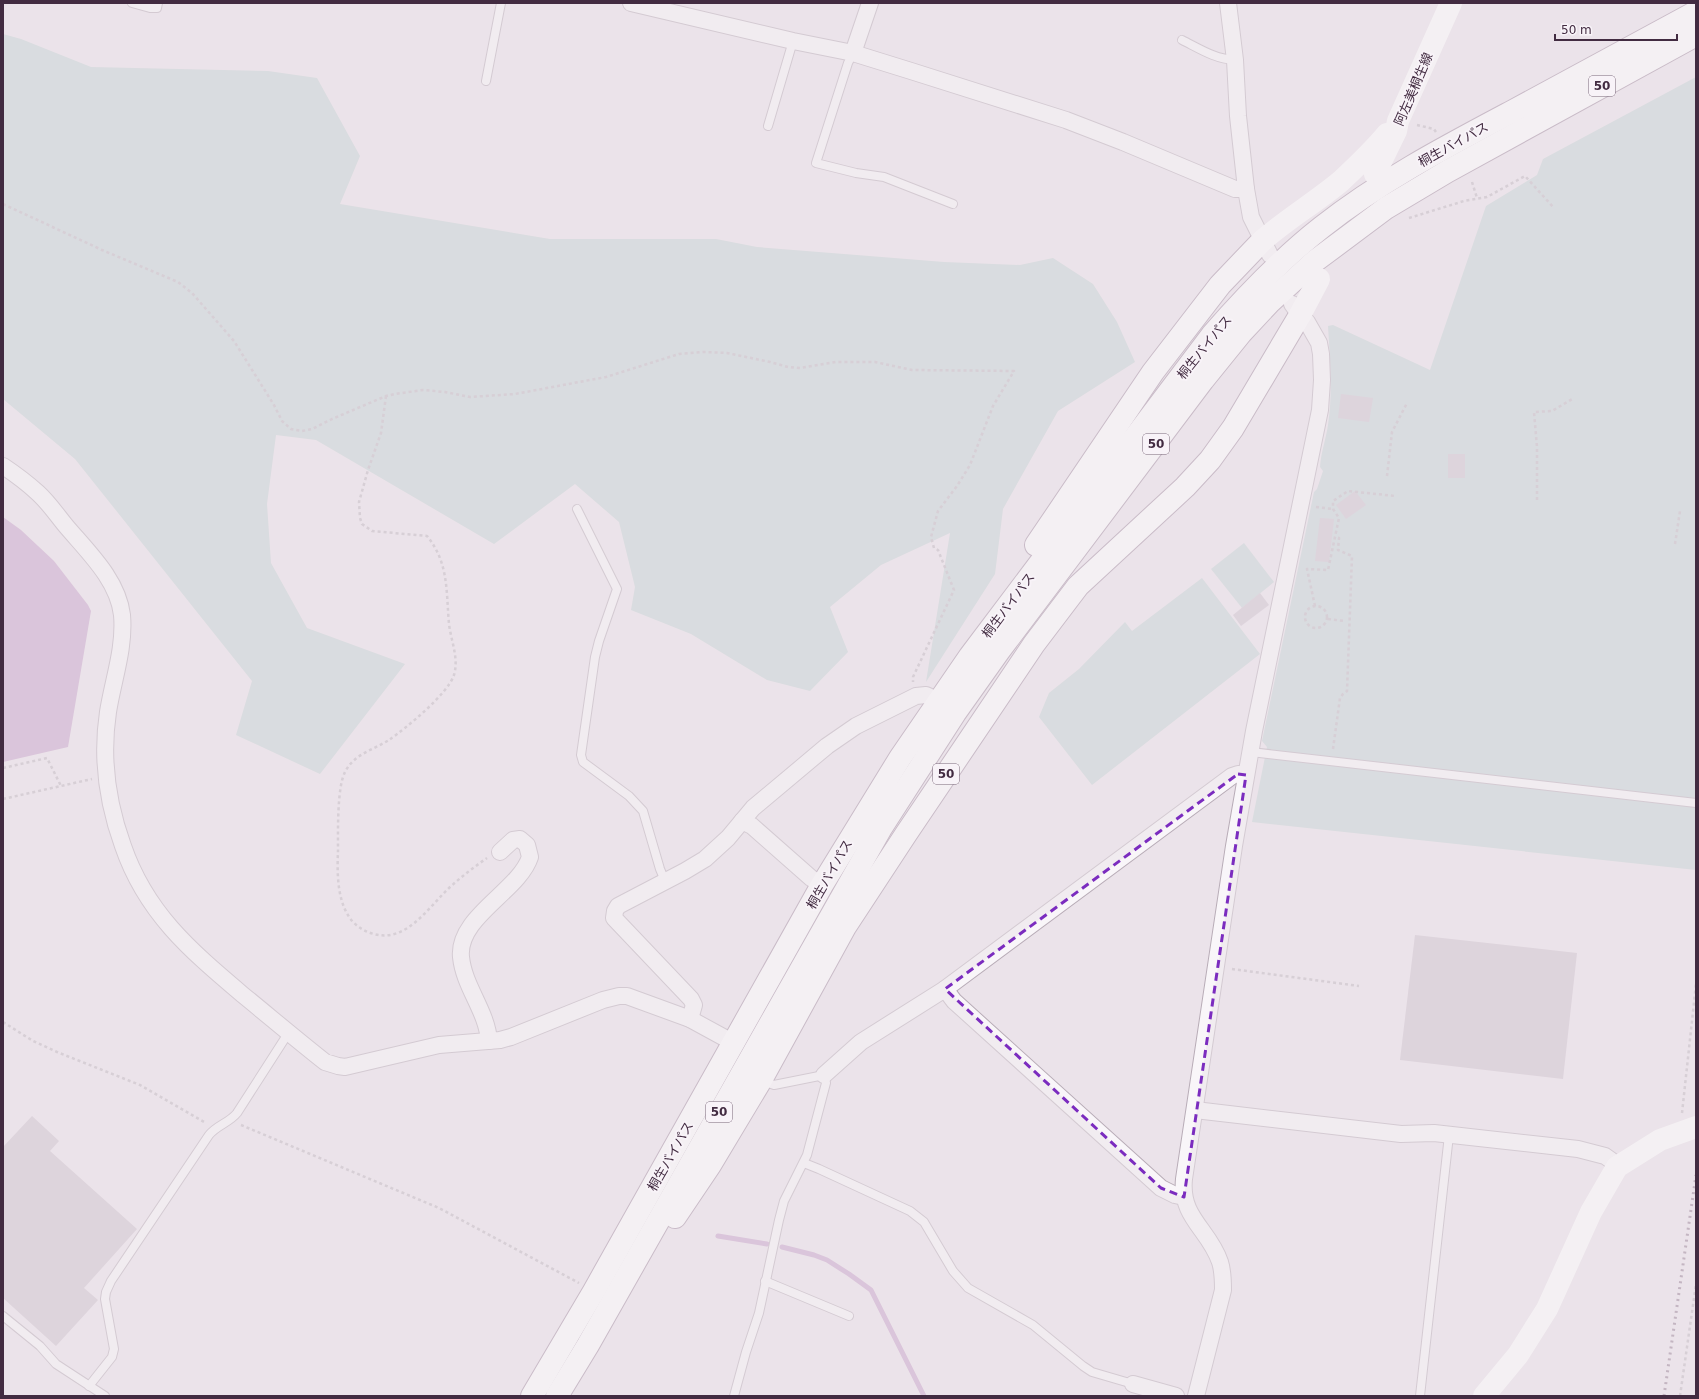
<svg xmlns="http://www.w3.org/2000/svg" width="1699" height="1399" viewBox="0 0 1699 1399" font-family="'DejaVu Sans','Noto Sans JP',sans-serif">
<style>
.green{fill:#c4d2d4}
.water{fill:#c69fc9}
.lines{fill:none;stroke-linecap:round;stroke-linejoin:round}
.stream{stroke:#c69fc9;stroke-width:5}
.building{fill:#cdc0cd}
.lane-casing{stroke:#b8acb7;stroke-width:10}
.street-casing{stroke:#b8acb7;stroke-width:18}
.highway-casing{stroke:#a18ba0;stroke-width:24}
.path{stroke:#beb5be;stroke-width:2.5;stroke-dasharray:3 3;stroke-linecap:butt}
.lane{stroke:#f9f6f9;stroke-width:8}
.street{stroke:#f9f6f9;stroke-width:16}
.secondary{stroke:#fff;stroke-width:22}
.highway{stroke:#fff;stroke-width:22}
.rail{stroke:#947d93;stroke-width:3;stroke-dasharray:2 4;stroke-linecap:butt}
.marked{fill:none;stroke:#7b2cbf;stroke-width:3;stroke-dasharray:8 5;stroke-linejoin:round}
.labels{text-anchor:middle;stroke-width:4;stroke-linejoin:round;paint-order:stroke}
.shield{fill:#f8f3f8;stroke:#796778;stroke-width:1}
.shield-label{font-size:12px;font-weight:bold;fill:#422b41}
.street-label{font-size:13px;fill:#422b41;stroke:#f8f3f8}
</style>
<rect width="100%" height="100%" fill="#ebe3ea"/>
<!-- green -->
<g class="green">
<path d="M3 34 21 39 91 67 268 71 317 78 360 156 340 204 550 239H716L757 247 944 262 1020 265 1053 258 1093 284 1117 322 1135 362 1058 411 1003 509 995 574 926 682 950 533 881 565 830 607 848 652 810 691 767 680 691 634 631 610 635 587 619 522 575 484 494 544 316 440 276 435 267 504 271 563 307 628 405 664 320 774 236 735 252 681 75 459 3 399Z"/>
<path d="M1696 77V870L1252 822 1267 747 1262 741 1314 492 1317 489 1323 471 1320 467C1321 452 1326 439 1328 425 1333 392 1330 359 1328 326L1333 325 1430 370 1486 206 1537 175 1543 159Z"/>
<path d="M1244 543 1274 582 1242 608 1211 569Z"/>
<path d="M1202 578 1260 654 1092 785 1039 717 1049 693 1079 669 1125 622 1132 631Z"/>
</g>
<!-- water -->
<path class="water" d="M3 517 21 530 54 561 88 605 91 611 68 747 3 762Z"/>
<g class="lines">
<!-- stream -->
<g class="stream">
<path d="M718 1236 767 1244"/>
<path d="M782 1247 814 1255 827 1260 849 1274 871 1290 924 1396"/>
</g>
</g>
<!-- building -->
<g class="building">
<path d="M1341 394 1373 398 1369 422 1338 418Z"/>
<rect x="1448" y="454" width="17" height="24"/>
<path d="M1355 491 1366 505 1346 519 1336 505Z"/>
<path d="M1320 518 1334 519 1329 562 1315 561Z"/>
<path d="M1260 593 1269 605 1241 626 1233 615Z"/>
<path d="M1415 935 1577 953 1563 1079 1400 1060Z"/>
<path d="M32 1116 59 1141 50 1151 137 1229 84 1288 98 1300 56 1346 3 1298V1147Z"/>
</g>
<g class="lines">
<defs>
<g id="lane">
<path d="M132 3 150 8H157L158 3"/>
<path d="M1182 40C1200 49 1215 59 1235 60"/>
<path d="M853 53 848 63 816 163 856 173 884 177 953 204"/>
<path d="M486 81 501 3"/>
<path d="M768 126 793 41"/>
<path d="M577 509 617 589 599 641 595 657 581 755 583 762 629 796 643 811 660 869 665 881"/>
<path d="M1251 752 1696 803"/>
<path d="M804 1163 819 1169 910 1211 924 1222 953 1271 968 1288 1033 1325 1083 1366 1092 1372 1133 1384"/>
<path d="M765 1281 849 1316"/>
<path d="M3 1316 40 1346 56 1364 105 1396"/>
<path d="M89 1386 112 1357 114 1349 105 1299 106 1292 111 1281 209 1135C217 1125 229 1123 237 1113L289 1032"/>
<path d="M734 1396 746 1352 759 1313 779 1220 784 1201 807 1155 826 1083 824 1075 774 1085 763 1081"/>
<path d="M1420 1396 1449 1135"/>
</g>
<g id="street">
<path d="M631 3 793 41 853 53 911 71 1066 120 1123 142 1235 189H1246"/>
<path d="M1228 3 1235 60 1238 116 1246 189 1251 217 1270 255"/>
<path d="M853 53 870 3"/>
<path d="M3 466C15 474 27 483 38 493 48 502 57 515 66 526 88 552 118 580 122 615 125 648 113 680 108 712 101 758 107 802 123 846 146 913 190 950 243 995 270 1017 297 1040 325 1062L338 1066 345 1067 439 1045 500 1040 511 1037 603 1000 619 996H627L690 1019 734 1043"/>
<path d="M742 821 752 826 811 878 822 885"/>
<path d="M945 989 954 1001 1161 1188 1175 1195 1184 1197"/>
<path d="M690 1019 694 1005 691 999 614 918 615 911 618 906 685 871 705 859 728 838 753 808 827 746 856 726 916 696 926 695 939 701"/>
<path d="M489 1041C487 1011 464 987 461 957 457 917 519 891 530 857L527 845 520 839 513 840 500 852"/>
<path d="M824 1075 861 1042 945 989 1232 776 1238 774 1246 775"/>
<path d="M1195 1110 1401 1134 1434 1133 1578 1149 1605 1156 1612 1161 1617 1167"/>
<path d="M1133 1384 1176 1396"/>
<path d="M1196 1396 1223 1290C1223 1280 1223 1271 1220 1262 1209 1229 1180 1218 1184 1179L1234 846 1254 731 1320 410 1322 380 1321 354 1319 343 1307 322 1300 315 1292 304"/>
</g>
<g id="highway">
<path d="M1036 545 1153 372 1220 285 1262 241"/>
<path d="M675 1217 710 1165 761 1080 845 927 906 834 1034 644 1078 586 1185 487 1210 460 1233 428 1300 315"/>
<path d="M532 1396 594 1291 822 885 900 758 970 656 1212 335C1246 296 1281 259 1322 227 1380 181 1447 146 1513 111 1574 78 1635 45 1696 12"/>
<path d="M557 1396 588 1345 881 828 955 713 999 651 1203 380 1241 333 1269 303 1315 261 1386 208 1448 171 1696 35"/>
</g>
</defs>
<!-- lane casing -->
<use href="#lane" class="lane-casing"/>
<!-- street casing -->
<use href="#street" class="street-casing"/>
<!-- highway casing -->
<use href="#highway" class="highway-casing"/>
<!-- path -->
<g class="path">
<path d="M1417 125 1434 129 1436 132"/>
<path d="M1472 182 1477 198"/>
<path d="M3 204 102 250 178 282 192 293 234 341 274 405 282 421 291 429 302 431 312 429 332 419 386 396 395 394 423 390 445 392 470 397 515 394 606 377 679 354 703 352 727 353 770 362 788 367 800 368 836 362H875L912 370 1014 371 993 406 970 465 957 486 938 511 931 537 934 548 938 550 954 590 913 677V682"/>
<path d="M1409 218 1464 201 1487 197 1525 176 1554 208"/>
<path d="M386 396 381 433 368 470 359 502 360 518 362 524 372 531 427 536C449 563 446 591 449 624 451 641 459 658 454 675 447 695 406 728 389 740 373 750 354 754 345 772 337 787 338 832 338 851 337 874 337 904 353 922 359 928 366 932 374 934 406 943 428 908 449 888 461 877 474 867 487 858"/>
<path d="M1387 476 1392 432 1407 403"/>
<path d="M1537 500V447L1534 412 1552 411 1574 398"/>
<path d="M1316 507 1333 509"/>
<path d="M1675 544 1680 511"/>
<circle cx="1316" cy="617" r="11"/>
<path d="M1315 606 1307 569 1328 570 1339 518 1333 509V501L1348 491 1395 496"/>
<path d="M1328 619 1344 621"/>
<path d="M1333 749 1340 698 1343 694 1347 691 1352 556 1338 550 1339 538 1336 537"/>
<path d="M3 768 47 758 61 786"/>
<path d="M3 799 92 779"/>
<path d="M1232 969 1359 986"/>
<path d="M3 1022 33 1041 57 1052 140 1085 206 1123"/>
<path d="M1682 1113 1696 984"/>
<path d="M241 1125 439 1208 579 1283"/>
<path d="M1680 1396 1696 1284"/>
</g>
<!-- lane -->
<use href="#lane" class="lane"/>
<!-- street -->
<use href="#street" class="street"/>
<!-- secondary -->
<g class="secondary">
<path d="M1375 174 1396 131 1398 121 1451 3"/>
<path d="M1262 241C1287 219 1316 202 1341 181 1357 166 1373 151 1387 134"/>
<path d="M1300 315 1319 279"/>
<path d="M1484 1396 1518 1355 1547 1309 1591 1212 1617 1167 1660 1140 1696 1127"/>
</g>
<!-- highway -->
<use href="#highway" class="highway"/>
<!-- rail -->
<path class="rail" d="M1664 1396 1696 1175"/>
</g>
<!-- marked area -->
<path d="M0 0H1699V1399H0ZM1238 774 1246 775 1184 1197 1161 1188 945 989Z" fill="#ebe3ea" fill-opacity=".55" fill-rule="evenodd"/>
<path class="marked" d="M1238 774 1246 775 1184 1197 1161 1188 945 989Z"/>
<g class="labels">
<!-- shield labels -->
<g class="shield">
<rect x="1589" y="76" width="26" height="20" rx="3"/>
<rect x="1143" y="434" width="26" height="20" rx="3"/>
<rect x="933" y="764" width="26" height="20" rx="3"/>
<rect x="706" y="1102" width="26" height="20" rx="3"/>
</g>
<g class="shield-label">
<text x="1602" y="90">50</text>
<text x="1156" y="448">50</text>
<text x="946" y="778">50</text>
<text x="719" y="1116">50</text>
</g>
<!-- street labels -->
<g class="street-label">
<text transform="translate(1413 89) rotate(-67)" y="5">阿左美桐生線</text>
<text transform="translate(1453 144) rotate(-29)" y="5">桐生バイパス</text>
<text transform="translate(1204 347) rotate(-51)" y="5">桐生バイパス</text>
<text transform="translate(1008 605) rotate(-53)" y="5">桐生バイパス</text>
<text transform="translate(829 874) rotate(-60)" y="5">桐生バイパス</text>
<text transform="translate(670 1156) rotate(-60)" y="5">桐生バイパス</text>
</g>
</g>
<!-- border -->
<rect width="1699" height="1399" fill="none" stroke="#422b41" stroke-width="8"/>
<!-- scale -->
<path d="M1555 34v6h122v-6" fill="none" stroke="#422b41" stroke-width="2"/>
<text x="1561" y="34" font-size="12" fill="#422b41" stroke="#f8f3f8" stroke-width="3" paint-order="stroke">50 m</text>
</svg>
